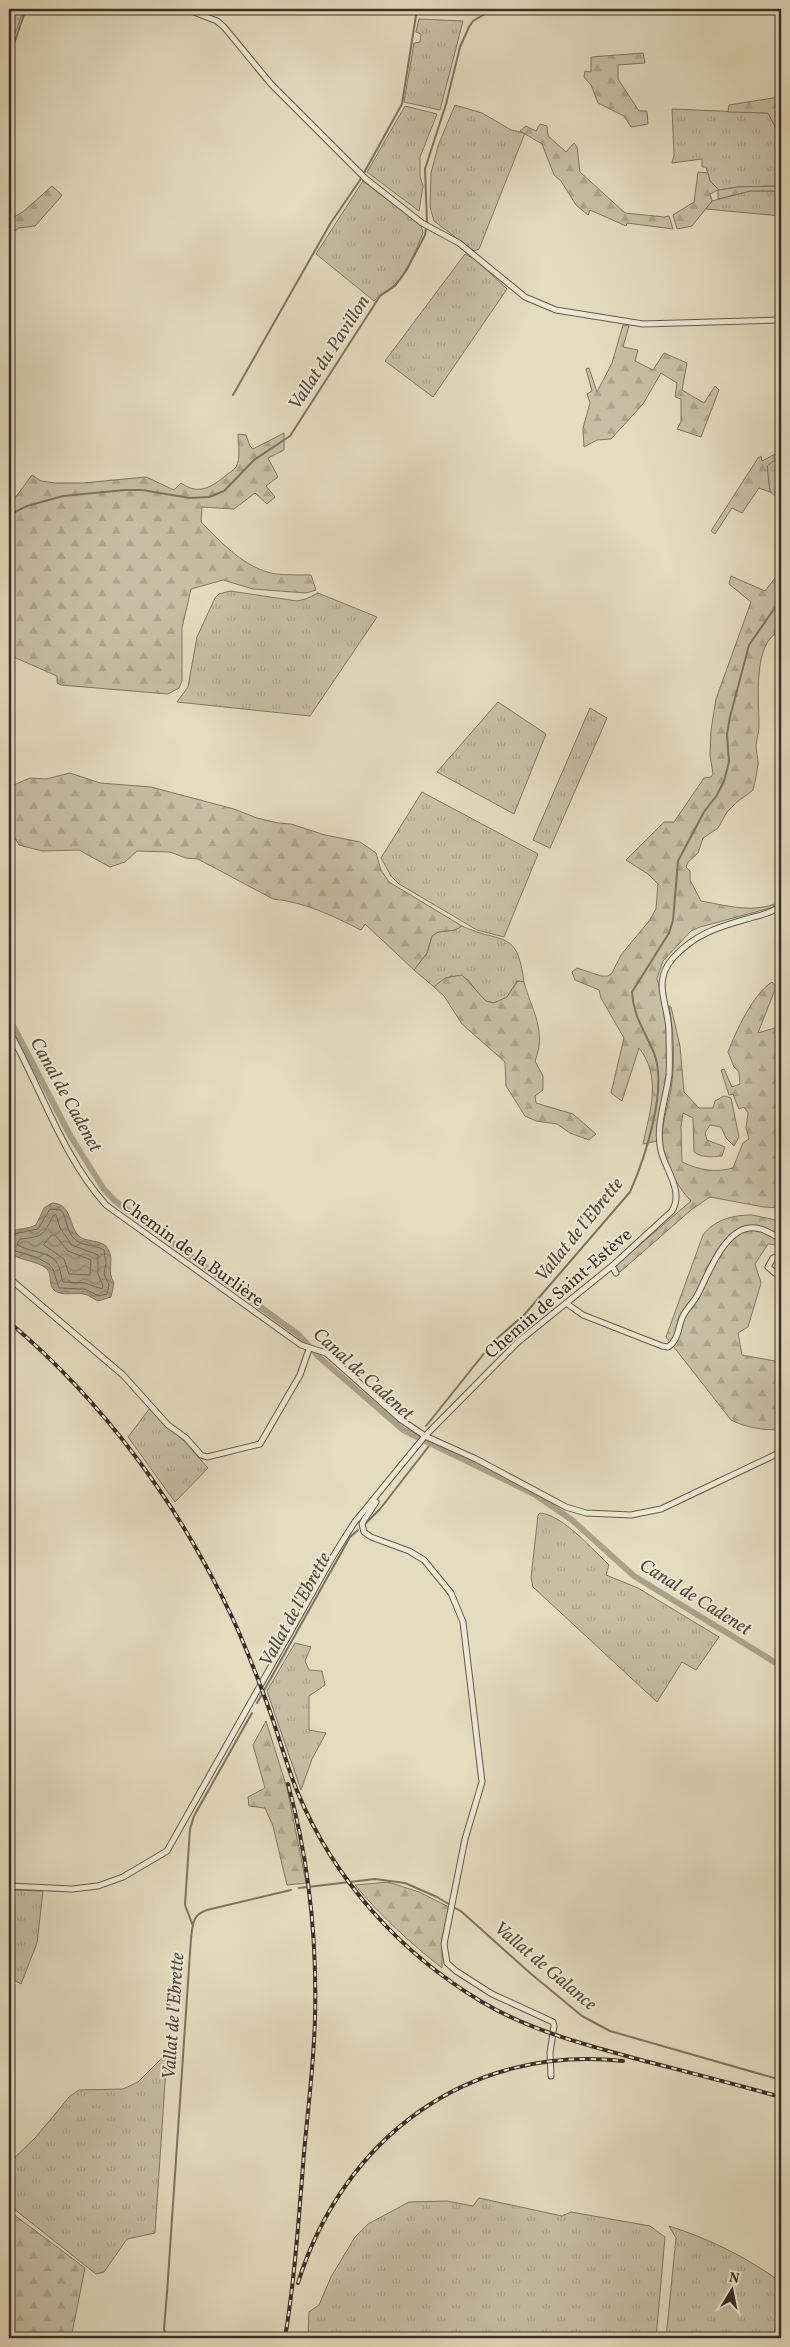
<svg xmlns="http://www.w3.org/2000/svg" width="790" height="2347" viewBox="0 0 790 2347" font-family="Vollkorn,serif">
<style>
.grass{fill:url(#grass-tufts);stroke:#807766}
.forest{fill:url(#forest-firs);stroke:#807766}
.water{fill:url(#water-waves);stroke:#7d7363}
.lines{fill:none;stroke-linecap:round;stroke-linejoin:round}
.shore{stroke:#726859;stroke-width:1}
.stream{stroke:#7d7363;stroke-width:2}
.canal{stroke:#aaa18b;stroke-width:6}
.minor-casing{stroke:#645a4d;stroke-width:7}
.minor{stroke:#ede8d5;stroke-width:5}
.rail-casing{stroke:#3a2f27;stroke-width:4}
.rail{stroke:#ede8d5;stroke-width:2;stroke-dasharray:5.5;stroke-linecap:butt}
.labels{text-anchor:middle;stroke-width:4;stroke-linejoin:round;paint-order:stroke}
.street-label{font-size:18px;fill:#3a2f27;stroke:#ede8d5}
.water-label{font-size:19px;font-style:italic;fill:#564c40;stroke:#ede8d5}
</style>
<defs>
<pattern id="grass-tufts" width="24" height="20" patternUnits="userSpaceOnUse" patternTransform="scale(1.25)"><rect width="24" height="20" fill="#c7bfa5"/><path d="M3 7l-1-3M5 7V3M7 7l1-3M15 17l-1-3M17 17v-4M19 17l1-3" fill="none" stroke="#aca48e"/></pattern>
<pattern id="forest-firs" width="22" height="20" patternUnits="userSpaceOnUse" patternTransform="scale(1.25)"><rect width="22" height="20" fill="#c7bfa5"/><path d="M5 1l3.5 6h-7zM16 11l3.5 6h-7z" fill="#aca48e"/></pattern>
<pattern id="water-waves" width="16" height="10" patternUnits="userSpaceOnUse" patternTransform="scale(1.25)"><rect width="16" height="10" fill="#aaa18b"/><path d="M0 5q4-4 8 0t8 0" fill="none" stroke="#8b8472"/></pattern>
</defs>
<rect width="100%" height="100%" fill="#e4dcbf"/>
<filter id="stains"><feTurbulence type="fractalNoise" baseFrequency=".004" numOctaves="4"/><feColorMatrix values="0 0 0 0 .2 0 0 0 0 .09 0 0 0 0 .02 0 0 0 .5 -.17"/></filter>
<radialGradient id="worn" r=".72"><stop offset=".6" stop-color="#630" stop-opacity="0"/><stop offset="1" stop-color="#630" stop-opacity=".3"/></radialGradient>
<!-- grass -->
<g class="grass">
<path d="M9 9H24L9 51Z"/>
<path d="M419 19 463 21 440 110 404 102 414 43 420 42 421 34 416 32Z"/>
<path d="M455 105 482 113 511 130 525 133 479 249 474 251 434 221 430 207 431 173 438 146Z"/>
<path d="M405 106 437 114 420 157V176L423 186 419 211 367 172Z"/>
<path d="M672 109 768 113 781 138V181L778 186 738 187 719 190 710 181 706 167H702V159L672 163 674 155Z"/>
<path d="M363 181 421 225 423 233C416 250 408 271 395 284 388 291 380 293 374 301L316 254Z"/>
<path d="M750 191H781V216L706 209 712 201Z"/>
<path d="M465 254 475 259 507 289 433 397 385 361Z"/>
<path d="M781 455V501L770 492 767 466Z"/>
<path d="M230 591 297 601 306 599 318 593 377 617 310 716 177 702 188 687 197 637 215 598 219 594Z"/>
<path d="M498 702 546 734 514 814 437 772Z"/>
<path d="M590 708 607 718 550 848 533 840Z"/>
<path d="M422 792 538 854 504 937 477 930 399 884 391 876 381 858Z"/>
<path d="M462 926C503 945 517 928 524 982L517 981 507 997 494 1003 486 1001 480 995 467 979 451 976 434 987 414 970 427 953 432 936 438 932 455 930Z"/>
<path d="M150 1408 184 1441 208 1468 175 1502 128 1437Z"/>
<path d="M540 1513C563 1515 593 1550 609 1565L606 1575 638 1588 719 1637 696 1670 682 1662 657 1702 533 1587 531 1578 538 1515Z"/>
<path d="M295 1643 311 1647 305 1661 309 1670 322 1671 325 1685 309 1696V1730L326 1733 312 1759 301 1790 267 1691Z"/>
<path d="M9 1890 43 1891 37 1943 21 1984 9 1977Z"/>
<path d="M167 2053 155 2233 127 2239 104 2272 96 2274 9 2205V2163L35 2138 70 2096 79 2090 123 2089 138 2082Z"/>
<path d="M479 2198 562 2216 571 2212 650 2226 665 2237 656 2338H308L309 2312 319 2305 331 2277 355 2237 368 2224 409 2202 447 2201 473 2206Z"/>
<path d="M669 2226C710 2239 746 2257 781 2282V2338H666L676 2238Z"/>
</g>
<!-- forest -->
<g class="forest">
<path d="M643 53 645 63 618 65V79L639 111H647L648 124 631 127 624 116 598 103 591 85 584 77 585 71 591 72V57Z"/>
<path d="M781 89V138L768 113 728 112 729 105 779 97V90Z"/>
<path d="M540 124 547 126 548 136 566 152 574 143 577 147 580 172 625 213 664 217 669 216 673 229 627 223 626 226 590 210 588 215 576 205 561 181 554 175 542 144 520 131 526 126 536 131Z"/>
<path d="M698 172 708 173 710 181 719 190 738 187 778 186 781 181V191H750L718 199V190L710 194 712 201 692 226 677 229 673 215 694 202Z"/>
<path d="M52 186 62 195 59 199 35 226 19 228 9 235V220L24 211Z"/>
<path d="M623 325 629 326 623 347 638 350 635 361 653 370 664 353 687 363 682 390 704 403 715 386 719 390 701 437 677 429 681 422V399L675 397 677 383 661 373 643 404 611 439 597 440 584 447 583 428 590 403 587 394 592 391 586 369 589 368 597 392 612 363Z"/>
<path d="M284 433V450L268 458 278 477 266 486 275 497 267 504 255 493 234 509 202 507 201 522C222 543 245 569 276 574 287 575 299 575 311 575L316 590 306 593 253 589 223 580 191 589 182 628V681L179 688 168 694 61 685 57 683V676L9 655V506L32 475 41 481 55 483H83L146 477 174 490 181 483C198 495 210 488 224 477 227 474 234 470 236 467 241 458 238 444 238 434L246 435 250 446 253 449Z"/>
<path d="M775 454 777 458 767 466 770 492 759 488 742 513 732 508 715 534 711 531 758 458 761 456 762 461Z"/>
<path d="M781 570V631C752 640 759 702 759 726 759 732 757 738 756 745 756 751 758 758 758 764 757 773 755 782 753 790L737 802 727 812 718 828 703 838 698 853 688 862 686 867 690 871V880L701 901C724 905 751 913 774 904V907L700 927 691 931 663 961 657 978 666 1017 669 1048 666 1086 657 1141 643 1144C650 1111 662 1077 639 1048L622 1101 611 1093 624 1038 601 998 599 990 575 980 572 972 577 968 601 976H608L612 973 621 955 649 921 656 909 658 884 648 874 626 860 664 822H674L704 778 711 777 713 774 710 755 711 730 716 699 751 602 729 584 731 576 765 591Z"/>
<path d="M70 773 100 783 151 787 234 809 257 818 278 823 291 824 325 835 360 842 376 853 381 870 389 882 462 926 455 930 438 932 432 936 427 953 414 970 365 924 361 930C333 916 305 902 273 899L198 859 186 858 170 852 137 851 125 862 110 867 79 850 42 851 19 845 14 836 9 834V787L30 778 46 779Z"/>
<path d="M462 975 486 1001 494 1003 507 997 518 981 524 982C532 1011 547 1031 535 1061L543 1076V1090L535 1096 536 1103 573 1114 596 1134 589 1140 570 1133 557 1124 536 1121 525 1116 506 1086 505 1062 462 1024 444 996 434 987 445 978Z"/>
<path d="M772 982 776 987 758 1033 781 1026V1208L764 1207 710 1197 691 1210 620 1272 615 1266 691 1201C676 1186 662 1158 662 1136 663 1120 668 1105 671 1090 675 1063 674 1033 669 1006L671 1007 680 1046 684 1092 699 1108H713L715 1101 724 1096 731 1098 739 1137 734 1146 726 1138 721 1127 710 1125 705 1133 707 1140 725 1147 722 1156C712 1157 702 1158 694 1152L693 1118 683 1113 681 1127 682 1162C699 1170 715 1173 733 1168L743 1143 749 1139 746 1128 748 1113 744 1107 739 1109 733 1094 729 1095 721 1070 724 1069 732 1087 740 1084 739 1072 734 1067 728 1052C736 1031 753 994 772 982Z"/>
<path d="M752 1215 781 1221V1246L768 1244 755 1264 761 1283 748 1327 738 1333 742 1355 775 1361 781 1378V1430C763 1430 747 1428 731 1420L666 1337 703 1235C715 1219 734 1215 752 1215Z"/>
<path d="M266 1721 287 1788 306 1883 287 1885 273 1826 265 1808 249 1806 248 1797 265 1788 253 1745Z"/>
<path d="M388 1882 419 1892 449 1907 442 1939V1968C410 1943 381 1916 355 1885Z"/>
<path d="M9 2211 85 2268 71 2338H16L9 2336Z"/>
</g>
<!-- water -->
<path class="water" d="M52 1203C71 1204 68 1221 77 1234 84 1244 103 1238 108 1249 115 1261 106 1270 114 1283L111 1297 98 1301C93 1299 89 1295 84 1294 75 1292 66 1296 57 1292 47 1288 53 1275 47 1269 35 1259 19 1262 9 1251 9 1221 16 1234 36 1225L44 1208Z"/>
<g class="lines">
<!-- shore -->
<g class="shore">
<path d="M56 1215 60 1228 72 1245 98 1255V1274L103 1286 102 1289 85 1283 63 1282C61 1278 61 1272 59 1267 52 1249 29 1254 17 1244L20 1239C42 1237 43 1236 53 1216Z"/>
<path d="M52 1235H55L68 1251 91 1260 90 1275 69 1274 64 1259 44 1245Z"/>
<path d="M9 1237 18 1233 38 1229 50 1209 61 1210C68 1218 65 1233 77 1241 85 1246 96 1245 104 1250L106 1263 104 1274 109 1285 107 1294 99 1296 85 1289 59 1288 53 1269 49 1264 36 1257 9 1249"/>
</g>
<!-- stream -->
<g class="stream">
<path d="M9 58 26 9"/>
<path d="M233 395 330 224 360 180 402 104 417 9"/>
<path d="M9 515 27 506 63 496 125 490H142L190 498 209 497 224 491 254 460 290 436 380 296 395 286 406 271 425 235 427 222 425 169 446 104 460 47 469 27 473 21 493 9"/>
<path d="M426 1426 494 1341 524 1315 630 1192C645 1158 668 1089 654 1053 645 1031 633 1016 632 992L669 933 673 920 678 861 704 812 717 795 724 781 729 762 727 734 730 717 749 645 781 599"/>
<path d="M366 1523 380 1509 429 1446"/>
<path d="M257 1703 350 1537 358 1530"/>
<path d="M299 1888 375 1879 405 1883 437 1897 462 1912 530 1973 582 2016 610 2031 781 2080"/>
<path d="M193 1926 185 1905 190 1829 194 1816 252 1713"/>
<path d="M167 2338 164 2329 167 2293 191 1938C193 1924 192 1915 207 1910L291 1890"/>
</g>
<!-- canal -->
<path class="canal" d="M9 1018 71 1137 103 1188 115 1201 299 1335 319 1357 403 1430 534 1494 572 1520 634 1576 781 1666"/>
<defs>
<g id="minor">
<path d="M186 9 217 21 224 27 271 84 366 179 422 223 459 243 525 297 556 310 643 324 781 320"/>
<path d="M9 1031C41 1088 62 1156 106 1205L301 1345 326 1353 400 1419 425 1436 476 1459 566 1507 586 1513 631 1515 661 1509 781 1452"/>
<path d="M781 1257 773 1258 768 1267 775 1273 781 1274"/>
<path d="M612 1266 616 1273"/>
<path d="M9 1278 123 1375 168 1425 186 1438 201 1455 207 1457 260 1444 300 1375 309 1349"/>
<path d="M566 1303 583 1315 662 1346 668 1347C679 1340 678 1326 683 1316 687 1308 694 1302 698 1294 708 1274 724 1231 749 1228 761 1226 771 1234 781 1239"/>
<path d="M376 1502 364 1520 362 1524 364 1532 371 1537 409 1551 424 1560 451 1593 463 1622 482 1782 465 1839 444 1944 447 1963 456 1971 492 1994 553 2022 554 2026 550 2053 551 2076"/>
<path d="M9 1886 72 1889 98 1886 123 1877 167 1851 332 1558 354 1523 425 1436 518 1342 612 1266 672 1211C684 1191 666 1171 661 1151 655 1127 666 1099 669 1075 670 1062 669 1047 669 1033 669 1004 651 983 673 958 696 933 719 927 750 918 761 915 772 913 781 906"/>
</g>
</defs>
<!-- minor casing -->
<use href="#minor" class="minor-casing"/>
<!-- minor -->
<use href="#minor" class="minor"/>
<defs>
<g id="rail">
<path d="M9 1322C104 1402 179 1505 232 1617 244 1643 255 1671 265 1698 277 1729 285 1761 297 1791 334 1880 400 1953 482 2002 531 2031 586 2045 641 2060 687 2072 734 2084 781 2097"/>
<path d="M298 2283C343 2138 469 2044 623 2061"/>
<path d="M285 2338C295 2277 299 2215 304 2153 308 2108 314 2063 315 2017 317 1938 309 1861 288 1784"/>
</g>
</defs>
<!-- rail casing -->
<use href="#rail" class="rail-casing"/>
<!-- rail -->
<use href="#rail" class="rail"/>
</g>
<g class="labels">
<!-- street labels -->
<g class="street-label">
<text transform="translate(193 1252) rotate(36)" y="6">Chemin de la Burlière</text>
<text transform="translate(558 1293) rotate(-41)" y="6">Chemin de Saint-Estève</text>
</g>
<!-- water labels -->
<g class="water-label">
<text transform="translate(328 352) rotate(-57)" y="7">Vallat du Pavillon</text>
<text transform="translate(67 1094) rotate(61)" y="7">Canal de Cadenet</text>
<text transform="translate(578 1229) rotate(-51)" y="7">Vallat de l'Ebrette</text>
<text transform="translate(364 1373) rotate(42)" y="7">Canal de Cadenet</text>
<text transform="translate(696 1596) rotate(32)" y="7">Canal de Cadenet</text>
<text transform="translate(294 1609) rotate(-61)" y="7">Vallat de l'Ebrette</text>
<text transform="translate(546 1965) rotate(40)" y="7">Vallat de Galance</text>
<text transform="translate(172 2016) rotate(-86)" y="7">Vallat de l'Ebrette</text>
</g>
</g>
<!-- margin -->
<rect width="790" height="2347" fill="none" stroke="#e4dcbf" stroke-width="30"/>
<rect x="10" y="10" width="770" height="2327" fill="none" stroke="#3a2f27" stroke-width="2.5"/>
<rect x="15" y="15" width="760" height="2317" fill="none" stroke="#3a2f27"/>
<!-- north arrow -->
<g transform="translate(732 2290) rotate(10)" stroke="#ede8d5" stroke-width="4" paint-order="stroke">
<path d="M0-4L9 19L0 12L-9 19Z" fill="#3a2f27"/>
<text y="-8" font-size="14" font-weight="bold" text-anchor="middle" fill="#3a2f27">N</text>
</g>
<rect width="100%" height="100%" filter="url(#stains)"/>
<rect width="100%" height="100%" fill="url(#worn)"/>
</svg>
